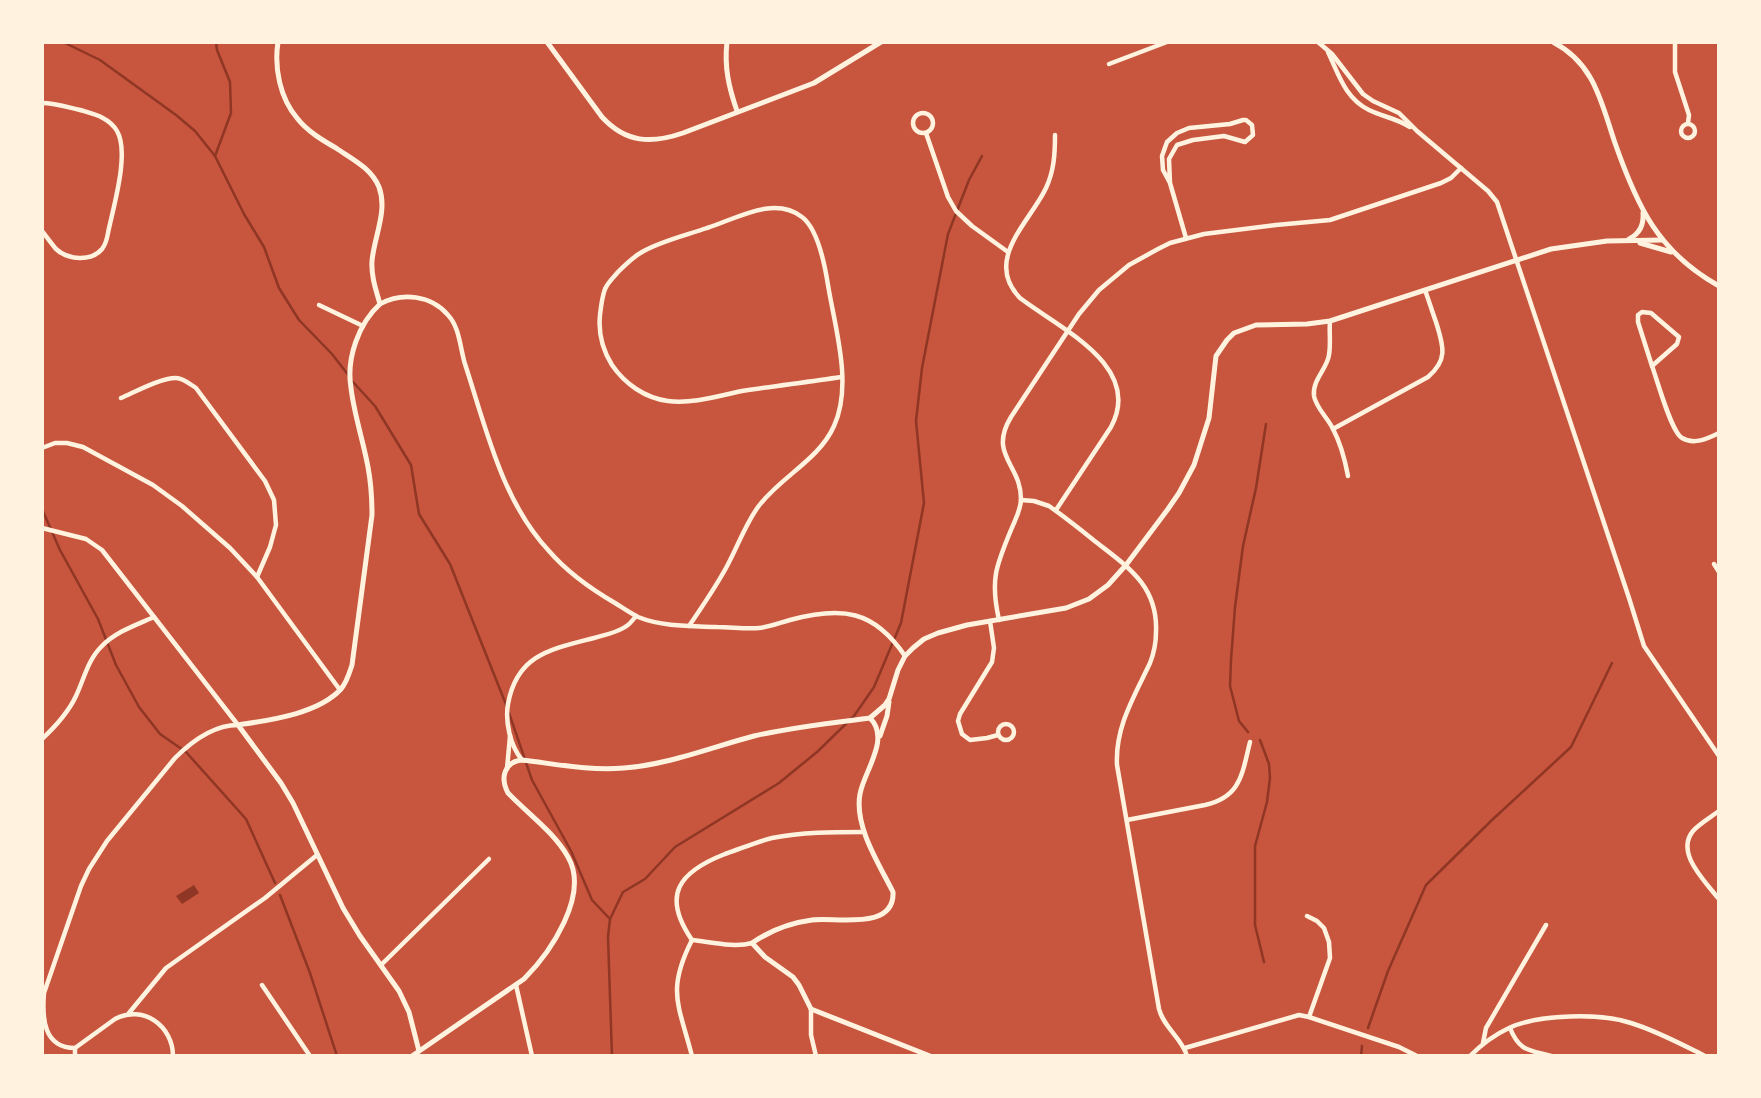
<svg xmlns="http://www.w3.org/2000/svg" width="1761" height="1098" viewBox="0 0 1761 1098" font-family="Barlow,sans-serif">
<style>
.water{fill:#8f3625}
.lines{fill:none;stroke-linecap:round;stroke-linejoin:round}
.stream{stroke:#8f3625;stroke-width:2.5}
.minor{stroke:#fff3e0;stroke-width:4.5}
.tertiary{stroke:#fff3e0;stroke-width:5}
</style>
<rect width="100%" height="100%" fill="#c8553d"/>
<!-- water -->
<path class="water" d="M194 885 199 893 182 904 176 896Z"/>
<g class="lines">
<!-- stream -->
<g class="stream">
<path d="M63 42 100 60 176 115 195 131 215 156 244 214 264 247 279 288 299 320 332 354 349 376"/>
<path d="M215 156 231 113 230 82 217 50 216 42"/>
<path d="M353 382 375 406 411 465 419 514 450 564 507 707"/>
<path d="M42 509 60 550 98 619 116 665 139 707 160 734 186 752 246 819 275 883"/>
<path d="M509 713 532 780 571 851 592 900 610 919"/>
<path d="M1248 732 1239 721 1230 686 1231 660 1235 607 1243 546 1256 488 1266 424"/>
<path d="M1260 740 1269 764 1270 778 1267 802 1255 846V925L1264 962"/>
<path d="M280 895 310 973 337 1056"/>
<path d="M1368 1028 1388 971 1426 885 1492 820 1571 747 1612 663"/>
<path d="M612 1056 608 937 610 919 623 892 645 879 675 847 779 783 817 752 854 716 874 687 901 623 924 503 916 421 922 368 948 234 969 180 982 156"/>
<path d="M1361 1056 1362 1046"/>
</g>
<!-- minor -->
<g class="minor">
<path d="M1318 42 1332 54 1363 94 1373 101 1399 113 1417 131 1488 191 1497 202 1629 598 1644 646 1719 756"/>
<path d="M1675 42V72L1689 115 1688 123"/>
<path d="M1328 52C1339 75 1345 98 1369 110 1383 117 1396 118 1410 127"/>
<path d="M1109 64 1167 42"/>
<path d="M42 103C55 103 67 107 80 110 93 114 109 117 117 131 130 153 113 208 108 233 107 239 106 244 102 249 91 262 68 260 56 249 51 243 46 236 42 231"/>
<circle cx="923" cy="123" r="10"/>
<circle cx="1688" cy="131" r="7"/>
<path d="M926 133 948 197 956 211 972 226 1008 252"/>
<path d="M1055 135C1055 154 1054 171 1046 188 1030 222 983 260 1020 298 1059 328 1144 366 1111 427L1056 510"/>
<path d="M1170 183 1169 159 1177 145 1193 140 1224 136 1245 142 1253 135 1252 125 1246 120H1243L1230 124 1189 128 1177 133 1167 142 1162 156 1163 170 1170 183 1186 238"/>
<path d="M380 304C402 292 431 295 448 315 460 328 460 348 465 364 486 428 502 501 549 551 568 573 591 589 615 603 623 608 630 613 638 617 663 627 691 626 717 627 731 627 745 629 759 628 770 627 779 623 790 620 842 606 874 610 905 656"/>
<path d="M319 305 363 326"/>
<path d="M1642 312 1651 313 1679 337 1677 344 1652 366 1638 322V315Z"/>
<path d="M1330 321C1329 332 1331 344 1329 355 1327 369 1312 380 1314 396 1316 408 1328 418 1333 429 1341 444 1345 460 1348 476"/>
<path d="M1652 366C1657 379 1671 432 1682 438 1694 445 1707 439 1719 433"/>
<path d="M121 398C135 392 160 378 176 378 183 378 190 384 196 388L265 481 274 500 276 525 270 547 257 577"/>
<path d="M1333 429 1428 377C1449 359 1443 345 1436 322 1432 311 1429 301 1425 290"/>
<path d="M42 448 55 443H67L83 447 153 485 182 506 230 548 257 577 340 690"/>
<path d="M1021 500 1034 501 1049 506C1065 517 1081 530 1096 542 1128 567 1158 586 1156 632 1156 643 1154 653 1150 663 1134 697 1115 727 1117 765L1159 1009C1164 1028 1182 1038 1187 1056"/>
<path d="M42 528 86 539 102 550 238 725"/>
<path d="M1714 564 1719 572"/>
<path d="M999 620C990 580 996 566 1011 530 1015 520 1021 510 1021 499 1021 464 988 455 1011 417L1079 314 1099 290 1129 265 1158 249 1170 243 1204 234 1276 225 1330 220 1441 183 1451 178 1461 168"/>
<path d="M990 621 994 648 992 662 960 714 958 721 962 734 970 740 987 738 998 735"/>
<path d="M689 626C702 607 715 588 726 568 737 548 745 525 758 507 780 477 819 460 834 426 853 385 835 328 828 285 825 266 818 229 802 217 774 195 736 219 707 228 687 235 661 241 642 252 633 257 625 265 618 272 613 278 608 282 605 289 602 297 601 306 600 315 598 334 602 349 612 365 625 384 645 398 668 401 693 404 718 396 742 391 775 386 808 382 841 377"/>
<circle cx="1006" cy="732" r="8"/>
<path d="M42 739C56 726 68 713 76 696 84 679 88 660 101 647 115 632 136 625 154 617"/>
<path d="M522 760C510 746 505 721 508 704 517 654 552 649 594 638 604 635 616 633 625 627 629 625 633 620 636 616"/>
<path d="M507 769 510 736"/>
<path d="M1127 820 1205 805C1241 797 1242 774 1250 742"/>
<path d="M1718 898C1705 881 1675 853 1693 831 1699 824 1711 817 1719 811"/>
<path d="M1307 916 1317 921 1324 928 1329 942 1330 958 1309 1017"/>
<path d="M692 940C661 895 679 872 725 854 740 849 756 842 772 838 802 832 833 832 864 832"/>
<path d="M692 940C711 942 734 948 752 943"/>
<path d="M381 965 489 859"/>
<path d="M262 985 310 1056"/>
<path d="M516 985 532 1056"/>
<path d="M811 1009V1035L816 1056"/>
<path d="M129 1013 166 968 265 898 317 855"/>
<path d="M1510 1028C1519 1051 1529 1050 1551 1056"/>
<path d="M1483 1043 1486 1028 1546 925"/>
<path d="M75 1048V1056"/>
<path d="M1185 1048 1299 1015 1309 1017 1399 1047 1417 1056"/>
<path d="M173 1056C173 1026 143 1004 115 1019L75 1048C43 1048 42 1017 44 993L81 886 89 869 107 841 175 758C192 741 214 725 238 725"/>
<path d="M692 1056C679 1005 666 991 692 940"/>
<path d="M1470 1056C1482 1044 1494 1035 1509 1028 1539 1014 1601 1013 1631 1023 1657 1031 1681 1044 1705 1056"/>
</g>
<!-- tertiary -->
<g class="tertiary">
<path d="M278 42C274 68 280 98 297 118 307 131 322 140 336 148 352 159 371 168 379 187 388 211 374 237 372 261 371 276 376 290 380 304 359 323 346 358 351 388 354 414 363 440 368 467 371 483 372 499 372 515L352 665C349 674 347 682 341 689 318 714 270 720 238 725L281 783 293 803 343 908 360 936 399 991 409 1012 419 1051"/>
<path d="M547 42 602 117C626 143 651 144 683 133L814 83 881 42"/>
<path d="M727 42C724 67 729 88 737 111"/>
<path d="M1553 42C1595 64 1601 102 1615 143 1637 206 1658 252 1719 286"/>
<path d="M1629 239C1639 234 1644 225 1643 213"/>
<path d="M1640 243 1671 252"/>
<path d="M880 736 887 716 889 702"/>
<path d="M412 1056 524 979C550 953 590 895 568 857 554 832 528 814 508 793 500 778 504 762 522 760 556 764 589 771 624 768 667 765 712 747 754 736 792 727 831 723 870 718"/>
<path d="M930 1056 811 1009 799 985 793 977 765 957 752 943C771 930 789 923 812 920 836 917 895 931 893 892 879 864 854 826 860 794 864 771 891 739 870 718L885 705 889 699 898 670 905 656 913 648 924 639 938 633 967 625 1066 608 1089 599 1108 585 1126 565 1168 509 1179 493 1194 465 1209 418 1216 356 1227 340 1234 333 1256 325 1307 324 1330 321 1551 249 1607 241 1662 240"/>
</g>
</g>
<!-- border -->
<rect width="1761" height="1098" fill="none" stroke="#fff3e0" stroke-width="88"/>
</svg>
